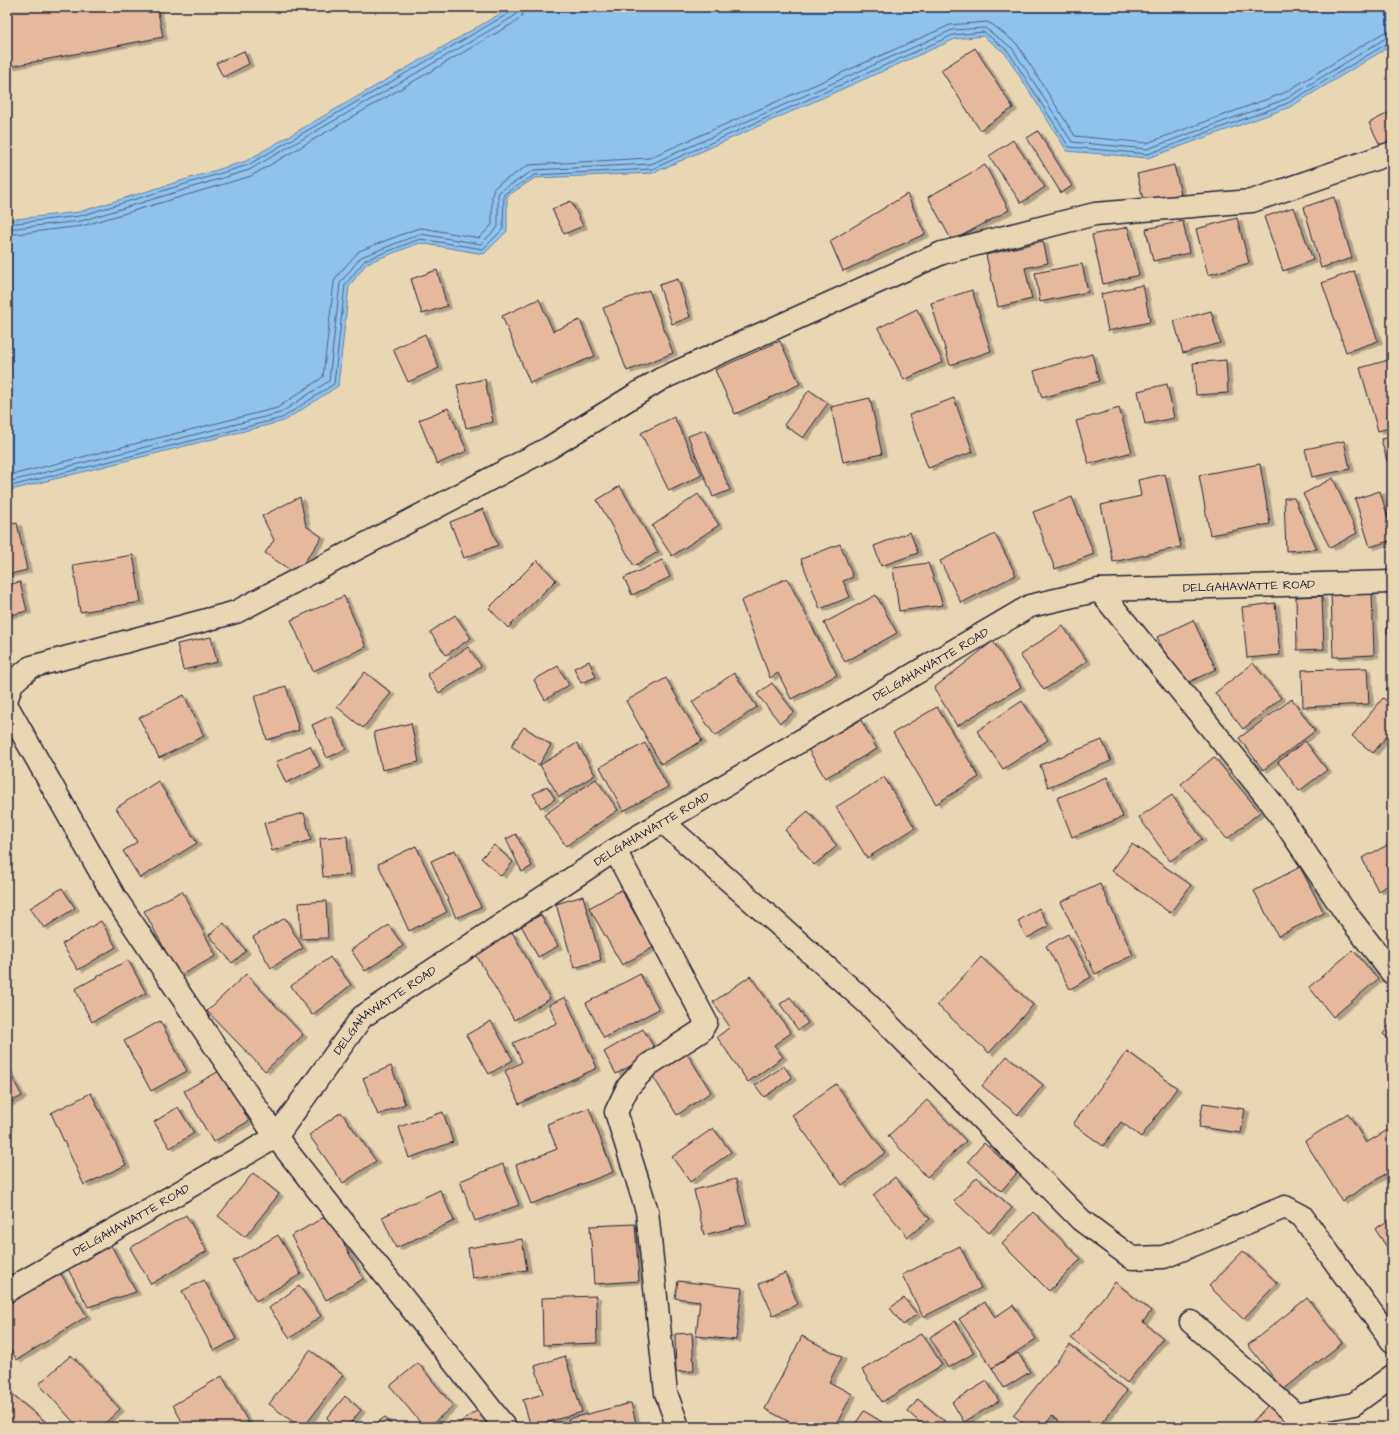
<svg xmlns="http://www.w3.org/2000/svg" width="1399" height="1434" viewBox="0 0 1399 1434" font-family="'Architects Daughter',sans-serif">
<style>
.water{fill:#8fc2ec;stroke:#6382a5}
.lines{fill:none;stroke-linecap:round;stroke-linejoin:round}
.shore{stroke:#4e6282;stroke-width:1}
.building{fill:#e6b99c;stroke:#22223b;filter:url(#shadow)}
.minor-casing{stroke:#22223b;stroke-width:25}
.minor{stroke:#e9d7b4;stroke-width:22}
.labels{text-anchor:middle;stroke-width:4;stroke-linejoin:round;paint-order:stroke}
.street-label{font-size:12px;fill:#22223b;stroke:#e9d7b4}
</style>
<defs>
<filter id="shadow"><feDropShadow dx="4.5" dy="2.5" stdDeviation="0" flood-color="#0004"/></filter>
</defs>
<rect width="100%" height="100%" fill="#e9d7b4"/>
<filter id="ink" filterUnits="userSpaceOnUse"><feTurbulence type="fractalNoise" baseFrequency=".025" numOctaves="2"/><feDisplacementMap in="SourceGraphic" scale="8" xChannelSelector="R" yChannelSelector="G"/><feConvolveMatrix kernelMatrix="1 2 1 2 8 2 1 2 1" color-interpolation-filters="sRGB"/></filter>
<g filter="url(#ink)">
<!-- water -->
<path class="water" d="M512 7H1392V45L1290 107 1148 158 1067 151 1005 53 983 36 955 39 653 173 535 178 507 196V231L484 254 420 243 367 263 349 286 338 386 284 421 7 491V220L79 212 246 161Z"/>
<g class="lines">
<!-- shore -->
<g class="shore">
<path d="M7 224 80 216 248 165 511 12 513 7"/>
<path d="M7 229 81 221 249 170 513 17 517 13 518 7"/>
<path d="M7 235 82 226 251 176 517 21 522 16 524 7"/>
<path d="M7 476 277 408 323 377 334 282 337 276 359 251 416 229 422 228 479 238 492 225V196L494 188 499 184 529 165 649 158 950 25 987 22 993 25 1017 44 1075 136 1147 143 1284 93 1383 33 1392 31"/>
<path d="M7 482 280 413 329 381 340 283 361 257 420 234 481 244 498 227V196L499 192 534 170 651 164 952 30 985 28 1012 48 1072 142 1147 149 1286 99 1386 38 1392 37"/>
<path d="M7 487 282 418 334 384 345 285 365 260 420 239 483 249 503 229 504 194 535 175 652 169 953 35 984 32 1008 51 1069 147 1148 154 1288 103 1388 43 1392 42"/>
</g>
</g>
<!-- building -->
<g class="building">
<path d="M7 7H157L163 37 7 67Z"/>
<path d="M975 48 1013 108 980 130 941 70Z"/>
<path d="M244 51 249 64 223 77 216 63Z"/>
<path d="M1392 111V143L1382 149 1369 123Z"/>
<path d="M1038 131 1072 186 1061 193 1027 138Z"/>
<path d="M1013 140 1045 187 1021 203 989 156Z"/>
<path d="M985 165 1009 210 952 241 928 197Z"/>
<path d="M1174 165 1181 194 1144 203 1137 174Z"/>
<path d="M907 194 925 234 843 271 830 241Z"/>
<path d="M1334 197 1352 258 1321 268 1304 207Z"/>
<path d="M571 201 583 226 564 234 552 209Z"/>
<path d="M1294 207 1313 260 1283 271 1264 217Z"/>
<path d="M1237 218 1249 263 1208 275 1196 229Z"/>
<path d="M1183 221 1189 253 1153 261 1146 229Z"/>
<path d="M1128 227 1139 275 1103 284 1092 235Z"/>
<path d="M1043 241 1048 263 1025 268 1032 299 998 307 986 255Z"/>
<path d="M1082 264 1088 292 1040 302 1035 273Z"/>
<path d="M437 270 447 306 422 314 411 279Z"/>
<path d="M1354 271 1378 341 1346 352 1322 283Z"/>
<path d="M678 279 690 317 672 324 659 285Z"/>
<path d="M1143 285 1150 322 1108 331 1101 294Z"/>
<path d="M649 290 673 353 627 371 603 308Z"/>
<path d="M972 290 991 351 950 365 931 303Z"/>
<path d="M539 299 553 331 580 320 595 356 530 383 502 316Z"/>
<path d="M917 309 943 362 904 380 878 328Z"/>
<path d="M1211 311 1220 343 1183 353 1174 321Z"/>
<path d="M425 334 439 368 408 382 393 349Z"/>
<path d="M780 341 800 384 735 414 715 370Z"/>
<path d="M1092 354 1099 381 1042 398 1034 371Z"/>
<path d="M1392 359V427L1378 431 1360 368Z"/>
<path d="M1226 360 1228 393 1196 395 1193 363Z"/>
<path d="M485 379 493 422 466 428 457 385Z"/>
<path d="M1167 384 1174 418 1145 424 1138 391Z"/>
<path d="M809 390 828 403 803 438 784 425Z"/>
<path d="M870 398 882 454 843 462 831 407Z"/>
<path d="M954 398 973 452 928 468 909 415Z"/>
<path d="M448 408 467 451 437 464 419 420Z"/>
<path d="M1119 408 1132 452 1089 464 1076 421Z"/>
<path d="M674 417 702 475 669 491 641 433Z"/>
<path d="M705 430 730 490 713 497 688 436Z"/>
<path d="M1392 437V479L1381 439Z"/>
<path d="M1344 441 1350 469 1312 477 1305 449Z"/>
<path d="M1260 464 1270 524 1210 535 1199 475Z"/>
<path d="M1165 474 1181 547 1113 562 1101 505 1141 496 1138 480Z"/>
<path d="M1333 478 1357 533 1330 548 1303 494Z"/>
<path d="M620 486 658 552 634 566 597 500Z"/>
<path d="M1380 491 1392 532V540L1370 547 1355 499Z"/>
<path d="M698 494 719 525 672 556 652 526Z"/>
<path d="M300 497 306 526 322 537 296 574 265 553 274 540 262 516Z"/>
<path d="M1072 497 1094 554 1055 569 1033 512Z"/>
<path d="M1284 498H1294L1317 549 1286 551Z"/>
<path d="M483 509 498 545 464 558 450 522Z"/>
<path d="M17 523 27 570 7 575V525Z"/>
<path d="M910 532 918 553 881 566 874 546Z"/>
<path d="M995 534 1016 575 961 603 940 561Z"/>
<path d="M840 544 853 577 843 581 850 597 820 609 801 559Z"/>
<path d="M133 555 141 602 80 612 73 565Z"/>
<path d="M537 560 556 580 508 628 489 608Z"/>
<path d="M662 560 670 577 632 595 624 578Z"/>
<path d="M928 563 943 605 899 611 893 568Z"/>
<path d="M787 578 837 675 791 699 778 673 770 678 741 601Z"/>
<path d="M20 582 27 611 7 616V585Z"/>
<path d="M1390 588H1392V633H1387Z"/>
<path d="M1372 591 1374 655 1333 657 1331 592Z"/>
<path d="M876 595 897 633 845 662 824 623Z"/>
<path d="M344 596 366 647 313 671 291 620Z"/>
<path d="M1322 596 1324 649 1297 650 1296 597Z"/>
<path d="M1275 603 1280 655 1247 658 1242 607Z"/>
<path d="M455 615 471 638 446 655 430 632Z"/>
<path d="M1193 620 1216 669 1181 686 1157 637Z"/>
<path d="M1063 626 1087 661 1044 690 1020 655Z"/>
<path d="M211 637 217 662 183 670 177 644Z"/>
<path d="M993 641 1021 687 957 726 934 688Z"/>
<path d="M468 647 481 666 439 693 427 674Z"/>
<path d="M589 661 596 677 581 683 574 668Z"/>
<path d="M1253 663 1281 698 1243 729 1215 693Z"/>
<path d="M558 666 569 685 545 700 534 680Z"/>
<path d="M1367 668 1369 704 1303 707 1302 670Z"/>
<path d="M365 672 391 693 363 728 337 707Z"/>
<path d="M734 673 757 707 715 736 692 702Z"/>
<path d="M666 678 702 741 661 764 626 701Z"/>
<path d="M1392 682V695L1386 690Z"/>
<path d="M772 683 794 712 780 723 757 694Z"/>
<path d="M286 686 299 730 267 740 254 696Z"/>
<path d="M184 695 204 736 159 758 139 718Z"/>
<path d="M1383 698 1392 705V730L1373 753 1352 736Z"/>
<path d="M1292 699 1315 731 1263 770 1239 738Z"/>
<path d="M1022 701 1048 740 1003 769 977 731Z"/>
<path d="M937 707 979 777 936 804 893 733Z"/>
<path d="M331 716 346 749 327 758 312 725Z"/>
<path d="M861 720 877 749 825 778 808 749Z"/>
<path d="M411 723 419 762 382 770 374 732Z"/>
<path d="M524 727 551 745 539 765 511 746Z"/>
<path d="M1102 740 1111 761 1048 787 1040 765Z"/>
<path d="M1305 741 1327 770 1299 791 1278 762Z"/>
<path d="M577 743 595 775 559 797 540 765Z"/>
<path d="M645 743 668 787 623 811 600 767Z"/>
<path d="M310 746 320 766 286 783 276 762Z"/>
<path d="M1214 757 1260 812 1227 839 1181 784Z"/>
<path d="M884 777 915 828 867 858 836 807Z"/>
<path d="M1107 777 1123 817 1072 837 1057 798Z"/>
<path d="M596 779 618 810 566 846 544 815Z"/>
<path d="M158 781 197 843 140 878 123 851 137 842 116 808Z"/>
<path d="M547 786 555 799 541 808 533 794Z"/>
<path d="M1172 795 1202 839 1170 861 1139 817Z"/>
<path d="M808 811 837 846 814 865 785 830Z"/>
<path d="M304 813 311 840 272 851 264 823Z"/>
<path d="M516 834 532 866 522 872 506 839Z"/>
<path d="M347 836 350 875 323 877 320 838Z"/>
<path d="M1392 843V883L1378 891 1362 858Z"/>
<path d="M1132 844 1191 885 1170 913 1112 871Z"/>
<path d="M494 845 513 862 501 876 481 858Z"/>
<path d="M416 846 447 912 409 931 378 864Z"/>
<path d="M455 850 481 907 456 918 431 861Z"/>
<path d="M1300 867 1324 913 1278 936 1254 891Z"/>
<path d="M1100 884 1133 955 1095 974 1061 902Z"/>
<path d="M62 888 75 908 44 928 30 908Z"/>
<path d="M621 890 654 947 622 965 589 908Z"/>
<path d="M182 891 216 956 179 976 144 911Z"/>
<path d="M583 896 601 960 574 968 556 904Z"/>
<path d="M326 901 328 938 301 939 299 903Z"/>
<path d="M1039 908 1049 926 1027 938 1018 921Z"/>
<path d="M541 915 558 946 538 957 521 925Z"/>
<path d="M285 918 303 948 271 968 253 937Z"/>
<path d="M101 921 116 947 78 970 62 944Z"/>
<path d="M224 923 246 951 232 963 209 935Z"/>
<path d="M389 925 403 946 365 971 351 950Z"/>
<path d="M512 932 550 999 514 1020 475 953Z"/>
<path d="M1068 934 1091 977 1070 989 1046 946Z"/>
<path d="M1353 950 1378 979 1333 1017 1309 987Z"/>
<path d="M330 957 351 985 312 1015 291 986Z"/>
<path d="M981 957 1033 1005 989 1053 937 1005Z"/>
<path d="M128 960 146 993 92 1022 75 989Z"/>
<path d="M246 974 303 1035 265 1071 207 1011Z"/>
<path d="M640 974 659 1009 604 1038 586 1003Z"/>
<path d="M750 976 791 1033 774 1045 783 1057 748 1082 717 1037 730 1027 713 1002Z"/>
<path d="M565 997 597 1068 519 1104 505 1071 522 1062 513 1043 557 1023 549 1005Z"/>
<path d="M790 997 808 1023 798 1030 780 1004Z"/>
<path d="M160 1021 187 1071 151 1091 124 1041Z"/>
<path d="M491 1021 513 1060 489 1074 466 1035Z"/>
<path d="M1392 1022V1042L1383 1034Z"/>
<path d="M643 1029 656 1051 616 1074 604 1052Z"/>
<path d="M1127 1051 1177 1088 1141 1137 1121 1122 1103 1146 1073 1124Z"/>
<path d="M686 1052 711 1092 677 1115 652 1075Z"/>
<path d="M1007 1056 1043 1085 1018 1115 982 1086Z"/>
<path d="M391 1066 405 1104 378 1115 363 1078Z"/>
<path d="M784 1066 792 1078 764 1097 755 1085Z"/>
<path d="M7 1068 22 1096 7 1104Z"/>
<path d="M221 1070 249 1121 213 1142 184 1091Z"/>
<path d="M836 1084 885 1153 842 1185 792 1115Z"/>
<path d="M91 1093 126 1165 84 1185 51 1113Z"/>
<path d="M927 1100 966 1141 927 1177 888 1136Z"/>
<path d="M1203 1103 1245 1109 1241 1133 1199 1127Z"/>
<path d="M178 1107 194 1133 170 1148 154 1122Z"/>
<path d="M589 1108 613 1172 531 1204 516 1165 557 1149 547 1124Z"/>
<path d="M341 1112 376 1161 343 1183 309 1135Z"/>
<path d="M443 1112 453 1142 409 1158 399 1127Z"/>
<path d="M1348 1113 1366 1143 1389 1129 1392 1134V1170L1342 1201 1305 1141Z"/>
<path d="M713 1128 731 1152 690 1182 672 1157Z"/>
<path d="M984 1143 1017 1173 1001 1191 968 1161Z"/>
<path d="M503 1164 519 1205 475 1221 460 1181Z"/>
<path d="M253 1173 279 1194 245 1237 218 1216Z"/>
<path d="M895 1177 930 1219 908 1237 873 1195Z"/>
<path d="M977 1177 1012 1208 989 1233 954 1201Z"/>
<path d="M736 1179 747 1224 704 1235 694 1190Z"/>
<path d="M440 1190 454 1221 396 1248 382 1217Z"/>
<path d="M1033 1212 1081 1259 1049 1291 1002 1244Z"/>
<path d="M186 1215 207 1251 151 1284 130 1248Z"/>
<path d="M328 1215 363 1279 326 1300 291 1236Z"/>
<path d="M1392 1218V1255L1375 1229Z"/>
<path d="M635 1224 639 1281 594 1284 590 1226Z"/>
<path d="M278 1235 301 1274 256 1301 233 1261Z"/>
<path d="M522 1239 527 1270 472 1278 468 1248Z"/>
<path d="M111 1245 136 1292 88 1307 68 1269Z"/>
<path d="M960 1246 981 1288 923 1317 902 1275Z"/>
<path d="M1243 1251 1277 1283 1243 1319 1209 1286Z"/>
<path d="M57 1268 87 1316 17 1360 7 1344V1300Z"/>
<path d="M785 1273 798 1304 773 1315 759 1284Z"/>
<path d="M204 1280 236 1339 214 1351 182 1291Z"/>
<path d="M678 1281 742 1288 736 1340 696 1336 700 1301 675 1298Z"/>
<path d="M1115 1282 1151 1311 1143 1322 1163 1338 1127 1383 1071 1338Z"/>
<path d="M299 1286 321 1316 290 1338 269 1308Z"/>
<path d="M596 1296 597 1343 543 1345 542 1298Z"/>
<path d="M904 1298 917 1314 903 1325 890 1308Z"/>
<path d="M1307 1298 1342 1343 1283 1390 1248 1345Z"/>
<path d="M985 1302 995 1317 1013 1305 1036 1339 992 1368 959 1319Z"/>
<path d="M955 1321 974 1353 948 1368 930 1337Z"/>
<path d="M692 1333 694 1371 676 1372 675 1334Z"/>
<path d="M922 1333 942 1365 882 1402 862 1370Z"/>
<path d="M802 1336 842 1357 829 1382 852 1394 835 1427H799L765 1409Z"/>
<path d="M1070 1345 1127 1391 1098 1427H1065L1052 1416 1043 1427H1028L1013 1415Z"/>
<path d="M310 1350 343 1375 304 1427H300L269 1404Z"/>
<path d="M1018 1353 1030 1372 1004 1388 992 1368Z"/>
<path d="M71 1355 120 1409 101 1427H78L39 1384Z"/>
<path d="M565 1356 582 1412 531 1427 523 1400 543 1394 535 1366Z"/>
<path d="M418 1363 453 1406 428 1427H424L390 1386Z"/>
<path d="M222 1376 251 1427H185L173 1405Z"/>
<path d="M987 1381 999 1401 964 1422 952 1402Z"/>
<path d="M7 1391 52 1427H7Z"/>
<path d="M345 1396 361 1410 347 1427H336L327 1418Z"/>
<path d="M918 1399 950 1426 949 1427H925L908 1412Z"/>
<path d="M631 1403 637 1427H570L568 1419Z"/>
<path d="M1269 1404 1295 1427H1248Z"/>
<path d="M478 1410 490 1427H453Z"/>
<path d="M864 1411 885 1424 882 1427H853Z"/>
<path d="M385 1417 392 1427H371Z"/>
</g>
<g class="lines">
<defs>
<g id="minor">
<path d="M1099 590 1271 802 1345 912 1392 973"/>
<path d="M7 698 12 683 31 667 236 612 549 448 661 379 942 253 1095 214 1252 201 1392 153"/>
<path d="M7 706 114 896 276 1137 505 1427"/>
<path d="M663 822 867 1003 1081 1220 1132 1258 1164 1257 1285 1207 1302 1216 1392 1341"/>
<path d="M615 850 706 1022 701 1031 648 1065 628 1087 616 1112 647 1211 666 1393 678 1427"/>
<path id="s1" d="M7 1291 276 1137 362 1017 615 850 1030 606 1099 590 1392 582"/>
<path d="M1191 1322 1296 1415 1354 1404 1392 1376"/>
</g>
</defs>
<!-- minor casing -->
<use href="#minor" class="minor-casing"/>
<!-- minor -->
<use href="#minor" class="minor"/>
</g>
</g>
<g class="labels">
<!-- street labels -->
<g class="street-label">
<text dy="4" stroke="none"><textPath href="#s1" startOffset="1463">DELGAHAWATTE ROAD</textPath></text>
<text dy="4" stroke="none"><textPath href="#s1" startOffset="1127">DELGAHAWATTE ROAD</textPath></text>
<text dy="4" stroke="none"><textPath href="#s1" startOffset="803">DELGAHAWATTE ROAD</textPath></text>
<text dy="4" stroke="none"><textPath href="#s1" startOffset="479">DELGAHAWATTE ROAD</textPath></text>
<text dy="4" stroke="none"><textPath href="#s1" startOffset="143">DELGAHAWATTE ROAD</textPath></text>
</g>
</g>
<!-- margin -->
<rect width="1399" height="1434" fill="none" stroke="#e9d7b4" stroke-width="24"/>
<rect x="12" y="12" width="1375" height="1410" fill="none" stroke="#22223b" stroke-width="1.5" filter="url(#ink)"/>
</svg>
